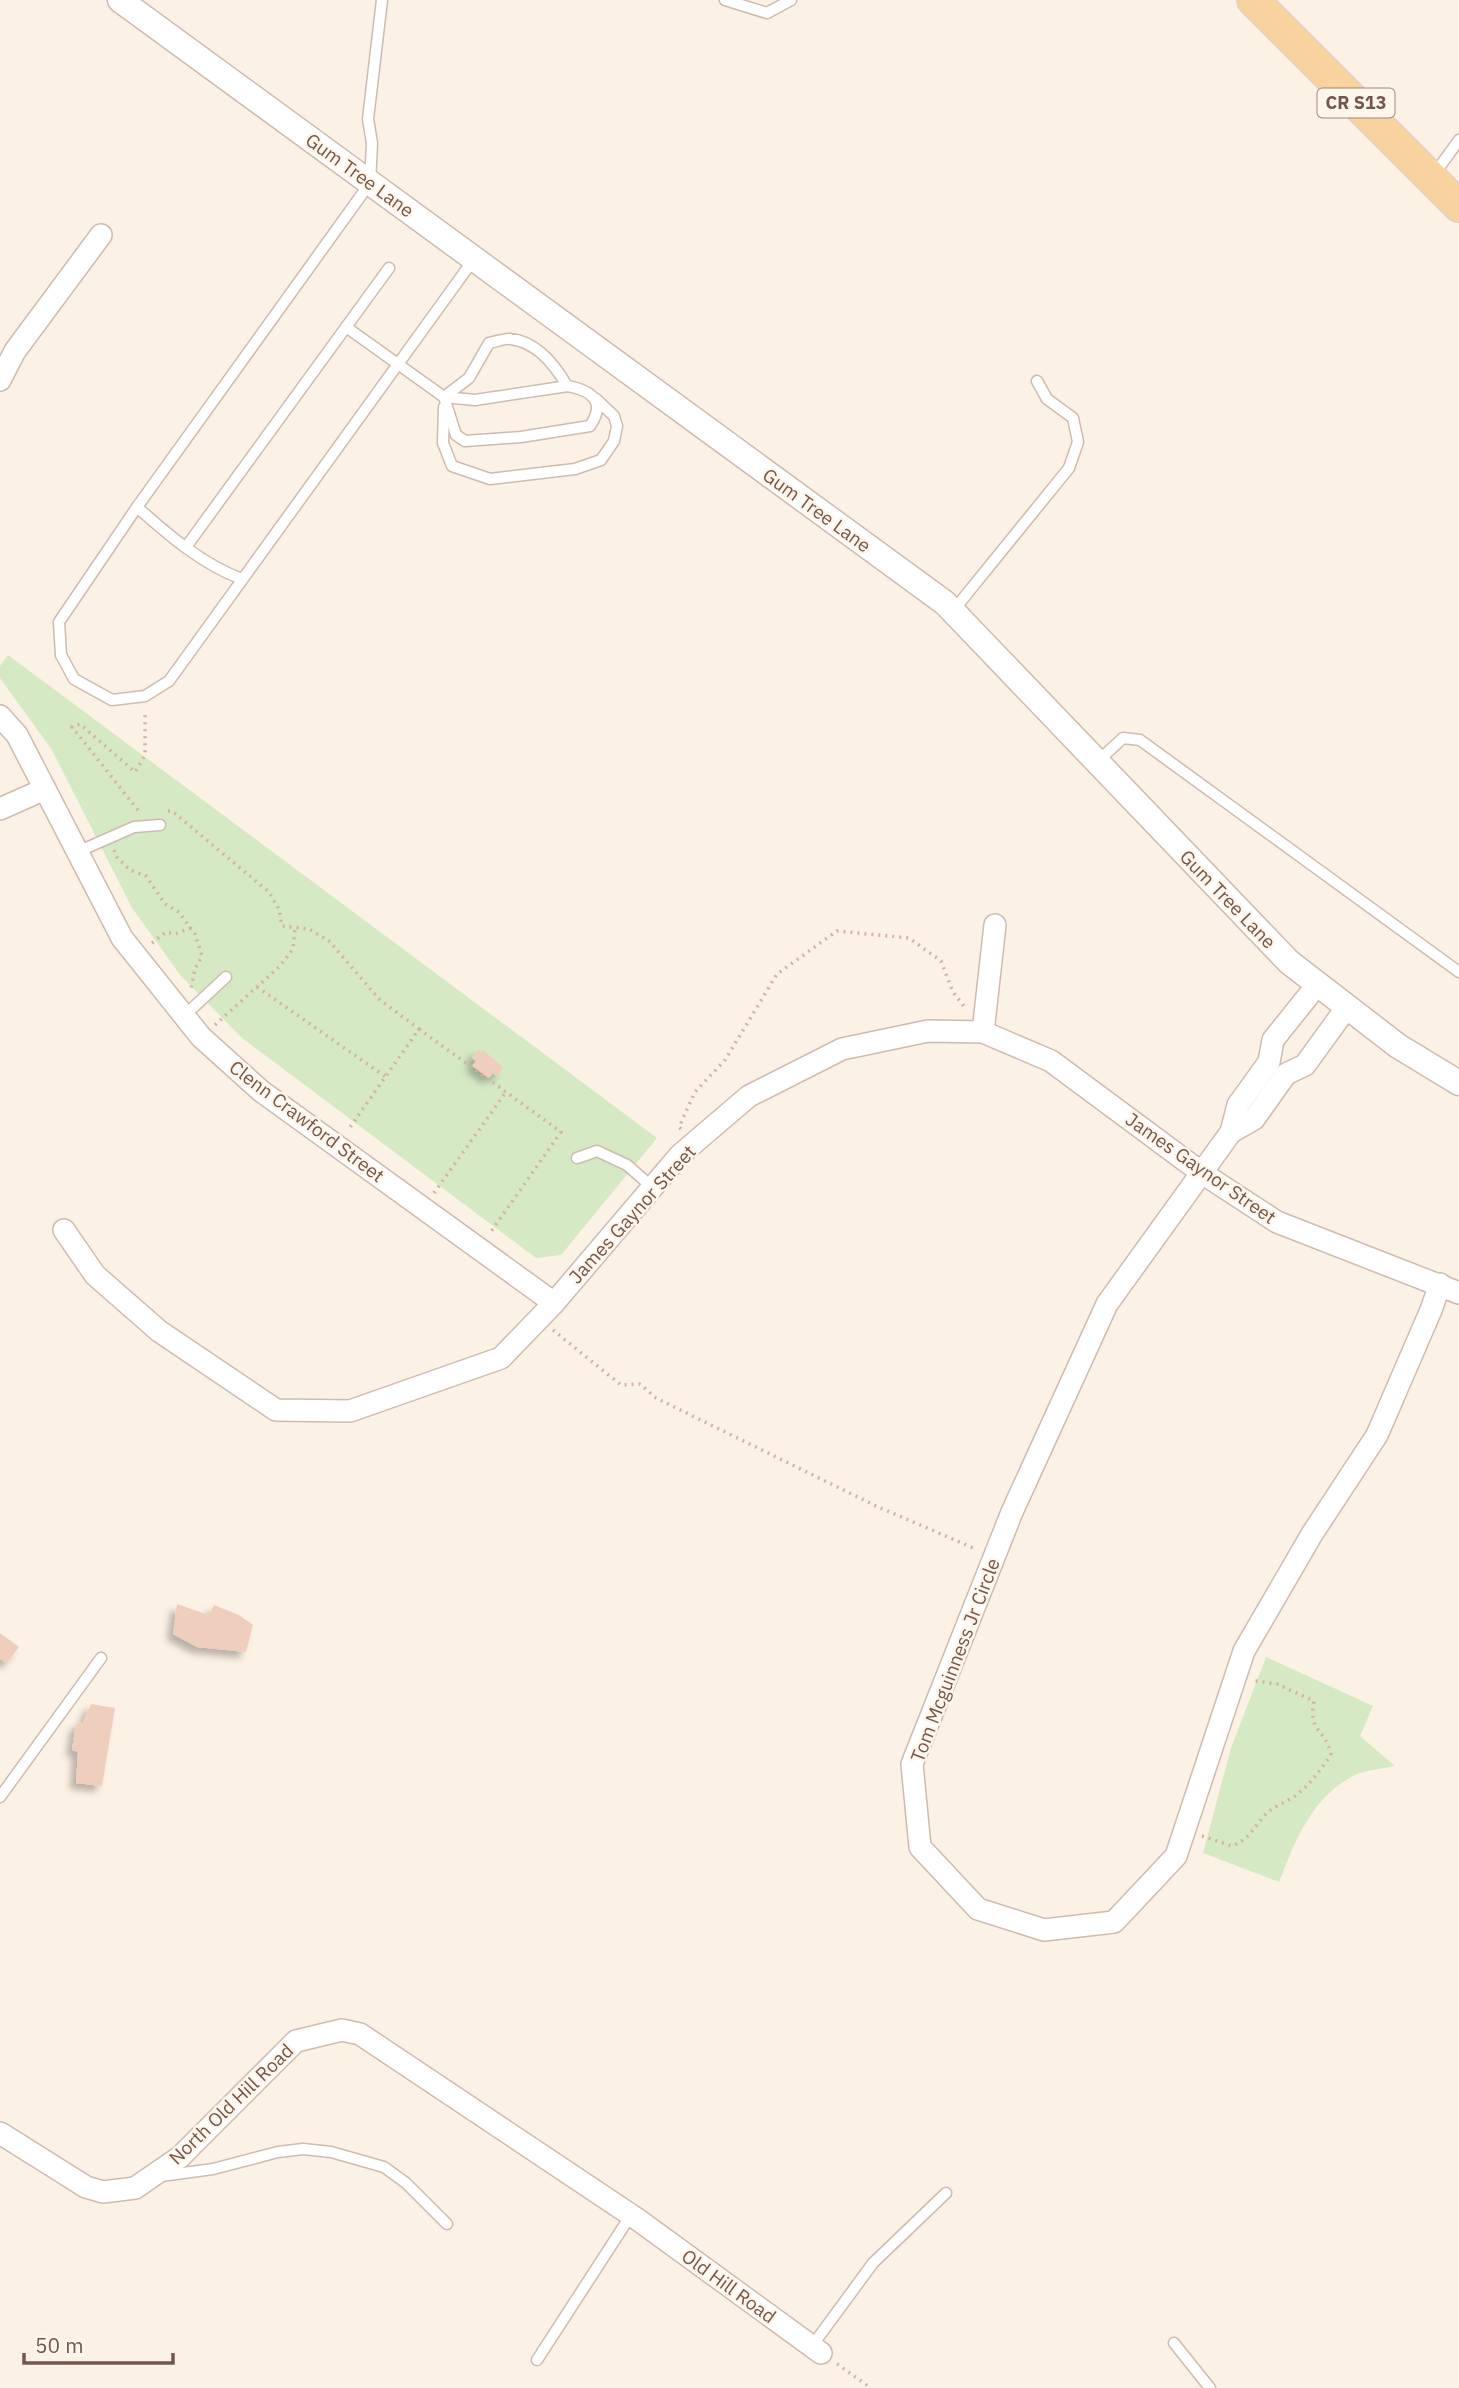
<svg xmlns="http://www.w3.org/2000/svg" width="1459" height="2388" viewBox="0 0 1459 2388" font-family="'IBM Plex Sans',sans-serif">
<style>
.green{fill:#d5e9c4}
.building{fill:#f0cebd;filter:url(#shadow)}
.lines{fill:none;stroke-linecap:round;stroke-linejoin:round}
.service-casing{stroke:#cfbbae;stroke-width:13}
.minor-casing{stroke:#cfbbae;stroke-width:24}
.tertiary-casing{stroke:#cfbbae;stroke-width:27}
.primary-casing{stroke:#d8d0cd;stroke-width:34}
.path{stroke:#d5b2a0;stroke-width:3.5;stroke-dasharray:2 5;stroke-linecap:butt}
.service{stroke:#fff;stroke-width:10}
.minor{stroke:#fff;stroke-width:21}
.tertiary{stroke:#fff;stroke-width:24}
.primary{stroke:#f8d29f;stroke-width:32}
.labels{text-anchor:middle;stroke-width:5;stroke-linejoin:round;paint-order:stroke}
.shield{fill:#fff6eb;stroke:#9e877b;stroke-width:2}
.shield-label{font-size:18px;font-weight:bold;fill:#74574b}
.street-label{font-size:19px;fill:#74574b;stroke:#fff6eb}
</style>
<defs>
<filter id="shadow"><feDropShadow dx="-6" dy="6" stdDeviation="3.5" flood-color="#0004"/></filter>
</defs>
<rect width="100%" height="100%" fill="#fcf1e5"/>
<!-- green -->
<g class="green">
<path d="M8 655 657 1138 561 1255 536 1258 242 1038 181 976 132 908 52 750 0 678V666Z"/>
<path d="M1266 1657 1373 1706 1360 1736 1395 1766C1382 1769 1364 1770 1353 1776 1311 1798 1295 1842 1279 1882L1203 1853 1231 1748Z"/>
</g>
<!-- building -->
<g class="building">
<path d="M478 1049 482 1052 483 1050 503 1067 497 1076 493 1073 489 1078 472 1066 476 1061 472 1058Z"/>
<path d="M177 1604 209 1615 214 1605 239 1615 253 1625 246 1652 197 1647 173 1634Z"/>
<path d="M0 1633 19 1647 7 1663 0 1659Z"/>
<path d="M91 1704 115 1708 102 1786 76 1783 78 1752 72 1750 76 1724 83 1722Z"/>
</g>
<g class="lines">
<defs>
<g id="service">
<path d="M382 0 368 119 372 143 370 183 137 507 59 622 61 655 74 679 112 700 145 696 169 681 474 259"/>
<path d="M725 0 767 13 791 0"/>
<path d="M1433 176 1459 140"/>
<path d="M346 327 444 397 475 400 568 386C593 391 606 402 590 426L521 437 465 441 456 435 444 397"/>
<path d="M444 397 469 378 489 343C495 342 505 338 511 339 537 342 555 365 567 386"/>
<path d="M444 407 443 443 452 466 490 479 575 469 601 460 614 441 617 426 614 416 596 399"/>
<path d="M137 507C167 534 203 565 242 579"/>
<path d="M186 547 389 268"/>
<path d="M953 611 1069 468 1078 442 1073 418 1047 399 1037 381"/>
<path d="M1097 762 1123 738 1140 740 1459 972"/>
<path d="M77 852 134 827 160 825"/>
<path d="M184 1016 226 977"/>
<path d="M577 1158 597 1151 627 1165 652 1187"/>
<path d="M0 1797 101 1658"/>
<path d="M161 2176 213 2169 278 2152 303 2149 331 2152 384 2167 406 2183 447 2224"/>
<path d="M1174 2343 1210 2388"/>
<path d="M812 2346 873 2263 946 2193"/>
<path d="M537 2360 631 2215"/>
</g>
<g id="minor">
<path d="M0 380 15 351 101 235"/>
<path d="M0 716 17 735 122 938 201 1037 261 1091 554 1303"/>
<path d="M0 809 45 789"/>
<path d="M1317 985 1273 1040 1269 1062 1238 1105 1231 1132 1107 1304 1012 1512 912 1764 920 1847 978 1909 1044 1930 1114 1922 1176 1856 1244 1651 1312 1534 1377 1435 1431 1310 1440 1284"/>
<path d="M983 1032 995 925"/>
<path d="M1231 1132 1254 1119 1286 1074 1305 1065 1347 1007"/>
<path d="M64 1230 95 1275 159 1331 276 1410 350 1411 501 1358 554 1303 680 1155 749 1096 842 1049 928 1031 983 1032 1051 1061 1202 1173 1277 1222 1459 1293"/>
<path d="M0 2133 86 2187 103 2192 135 2188 180 2157 296 2041 342 2030 360 2034 637 2219 821 2353"/>
</g>
<path id="tertiary" d="M120 0 945 603 1289 962 1398 1046 1459 1083"/>
<path id="primary" d="M1253 0 1459 206"/>
</defs>
<!-- service casing -->
<use href="#service" class="service-casing"/>
<!-- minor casing -->
<use href="#minor" class="minor-casing"/>
<!-- tertiary casing -->
<use href="#tertiary" class="tertiary-casing"/>
<!-- primary casing -->
<use href="#primary" class="primary-casing"/>
<!-- path -->
<g class="path">
<path d="M138 810 72 727 80 724 135 772 145 755V711"/>
<path d="M168 811H172L269 892 279 909 282 926 309 929 329 941 379 999 419 1029 348 1130"/>
<path d="M114 850 117 857 130 870 146 876 165 904 179 912 195 934 202 956 195 969 191 988"/>
<path d="M152 943 166 932 175 934 191 928"/>
<path d="M257 987 386 1077"/>
<path d="M215 1025 280 966 293 949 295 928"/>
<path d="M419 1029 561 1132 490 1233"/>
<path d="M681 1129 679 1127 695 1092 725 1060 777 974 837 931 909 938 941 961 953 992 966 1009"/>
<path d="M434 1193 506 1092"/>
<path d="M553 1330 621 1385 640 1384 656 1398 878 1507 976 1549"/>
<path d="M1202 1836 1232 1846C1252 1838 1253 1827 1267 1813 1275 1806 1286 1802 1295 1796 1311 1784 1320 1770 1331 1755 1326 1728 1308 1734 1314 1701L1277 1684 1255 1681"/>
<path d="M837 2364 871 2388"/>
</g>
<!-- service -->
<use href="#service" class="service"/>
<!-- minor -->
<use href="#minor" class="minor"/>
<!-- tertiary -->
<use href="#tertiary" class="tertiary"/>
<!-- primary -->
<use href="#primary" class="primary"/>
</g>
<g class="labels">
<!-- shield labels -->
<rect class="shield" x="1317.5" y="88.5" width="77" height="29" rx="5"/>
<g class="shield-label">
<text x="1356" y="109">CR S13</text>
</g>
<!-- street labels -->
<g class="street-label">
<text transform="translate(360 175) rotate(36)" y="7">Gum Tree Lane</text>
<text transform="translate(817 510) rotate(36)" y="7">Gum Tree Lane</text>
<text transform="translate(1228 899) rotate(46)" y="7">Gum Tree Lane</text>
<text transform="translate(307 1121) rotate(37)" y="7">Clenn Crawford Street</text>
<text transform="translate(1201 1168) rotate(35)" y="7">James Gaynor Street</text>
<text transform="translate(632 1214) rotate(-48)" y="7">James Gaynor Street</text>
<text transform="translate(955 1660) rotate(-69)" y="7">Tom Mcguinness Jr Circle</text>
<text transform="translate(231 2104) rotate(-44)" y="7">North Old Hill Road</text>
<text transform="translate(729 2286) rotate(36)" y="7">Old Hill Road</text>
</g>
</g>
<!-- scale -->
<path d="M24 2353v10h149v-10" fill="none" stroke="#74574b" stroke-width="3.5"/>
<text x="35" y="2353" font-size="21" fill="#74574b" stroke="#fff6eb" stroke-width="5" paint-order="stroke">50 m</text>
</svg>
